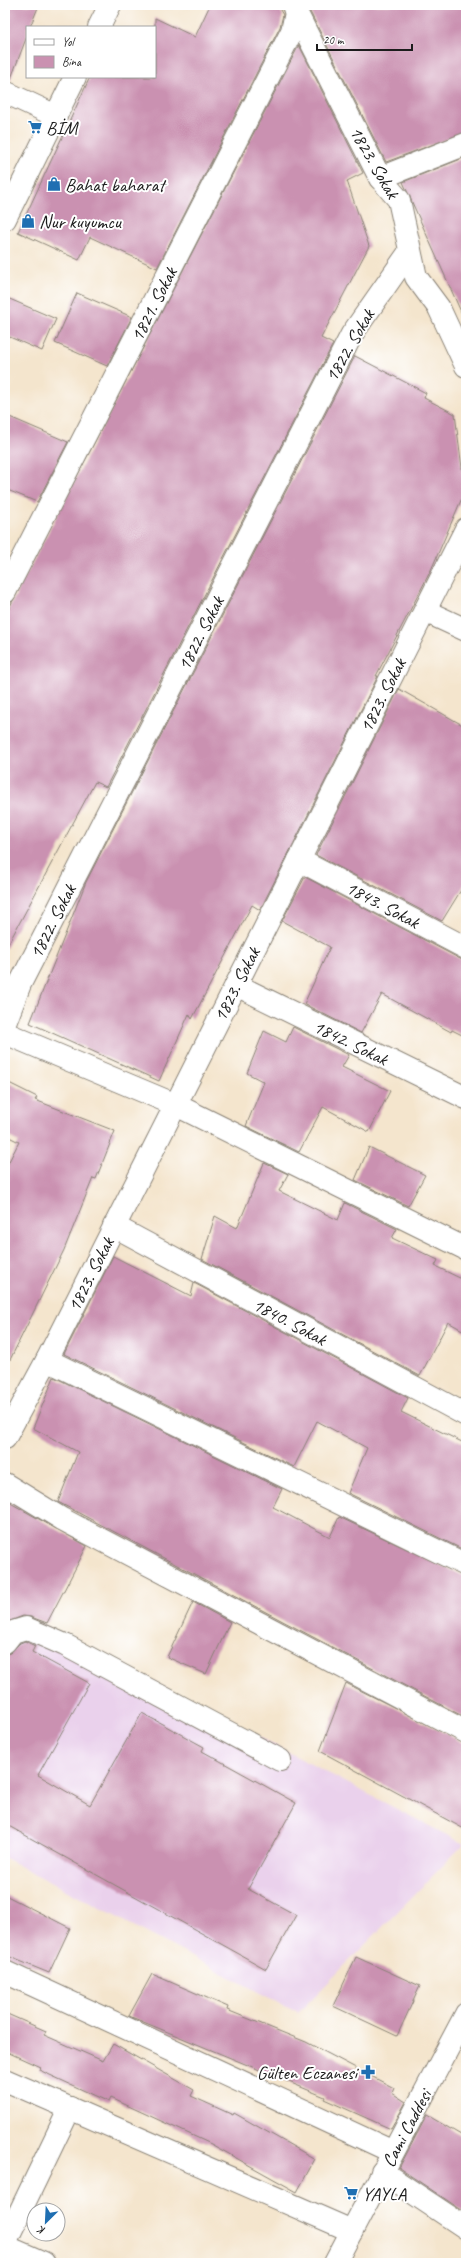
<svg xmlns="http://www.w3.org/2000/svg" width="471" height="2268" viewBox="0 0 471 2268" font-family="Caveat,sans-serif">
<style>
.built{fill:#ead1ec}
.building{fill:#ca91b1}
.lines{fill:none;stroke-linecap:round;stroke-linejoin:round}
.minor-casing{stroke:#888074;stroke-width:24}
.minor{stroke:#fff;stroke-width:22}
.labels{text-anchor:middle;stroke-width:4;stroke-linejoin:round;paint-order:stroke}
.poi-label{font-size:19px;fill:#1c1c1c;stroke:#fff;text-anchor:start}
.street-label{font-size:19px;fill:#1c1c1c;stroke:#fff}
</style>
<rect width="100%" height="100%" fill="#fff"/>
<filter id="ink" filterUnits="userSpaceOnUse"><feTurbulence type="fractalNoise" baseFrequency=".025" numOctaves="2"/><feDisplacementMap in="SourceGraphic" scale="8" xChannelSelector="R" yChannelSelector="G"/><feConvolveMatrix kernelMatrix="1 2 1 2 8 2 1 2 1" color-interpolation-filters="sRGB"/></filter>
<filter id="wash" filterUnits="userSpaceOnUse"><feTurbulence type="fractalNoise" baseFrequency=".012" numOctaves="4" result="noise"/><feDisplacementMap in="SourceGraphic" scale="16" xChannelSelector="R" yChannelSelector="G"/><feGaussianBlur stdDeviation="0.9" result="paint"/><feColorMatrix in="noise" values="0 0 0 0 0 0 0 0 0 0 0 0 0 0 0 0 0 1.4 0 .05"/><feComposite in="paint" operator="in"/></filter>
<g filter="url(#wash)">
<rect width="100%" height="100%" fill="#f4e5cd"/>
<!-- built -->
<path class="built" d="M15 1610 464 1844 298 2013 5 1858V1629Z"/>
<g id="blocks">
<!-- building -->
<g class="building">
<path d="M5 5H39L30 27H27V36L10 81 5 80Z"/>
<path d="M210 5H277L283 15 280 27 157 268 90 237 79 260 18 232 90 77H155V18L195 37Z"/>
<path d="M318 5H466V132L386 162 309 10Z"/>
<path d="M299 45 363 173 347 181 369 246 321 338 333 344 106 787 95 782 5 950V616Z"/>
<path d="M466 157V323L403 182Z"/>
<path d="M77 293 132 317 107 366 55 343Z"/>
<path d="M5 297 56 319 42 351 5 335Z"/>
<path d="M355 356 426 393 424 398 455 414 465 491 431 570 376 676H378L260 910 252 905 192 1019 189 1014 159 1081 30 1023 86 882Z"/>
<path d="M5 415 68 442 37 502 5 489Z"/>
<path d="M399 689 466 727V882L442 921 316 855Z"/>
<path d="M305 877 466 962V1037L452 1030 451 1032 382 994 361 1033 304 1004 330 947 282 921Z"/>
<path d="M293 1027 349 1055 342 1067 390 1091 369 1132 323 1107 299 1152 246 1126 264 1082 247 1073 264 1031 286 1042Z"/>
<path d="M5 1081 37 1097 35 1100 115 1131 96 1179 93 1178 64 1250 5 1370V1169L19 1142 5 1135Z"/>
<path d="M369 1147 425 1175 408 1206 355 1180Z"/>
<path d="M264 1163 288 1174 279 1191 338 1220 345 1203 397 1229 392 1238 438 1260 435 1266 466 1281V1332L448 1322 420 1376 202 1259 215 1216 237 1228Z"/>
<path d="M113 1256 191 1296 194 1283 408 1398 401 1412 466 1444V1551L348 1493 367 1448 317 1421 294 1467 64 1354Z"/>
<path d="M54 1377 282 1489 273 1507 330 1537 339 1517 466 1577V1718L58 1502 78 1452 33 1428Z"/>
<path d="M5 1500 87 1546 47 1623 31 1617 23 1616 5 1623Z"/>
<path d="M193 1602 230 1622 206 1674 167 1657Z"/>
<path d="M25 1641 35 1646 32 1652 89 1683 38 1775 90 1805 142 1713 204 1747 202 1751 296 1803 248 1889 296 1915 266 1969 5 1824V1654L10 1653 20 1643Z"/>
<path d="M346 1683 466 1744V1830L320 1751Z"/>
<path d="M5 1895 70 1928 49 1973 5 1955Z"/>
<path d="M356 1957 420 1986 397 2036 333 2006Z"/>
<path d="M152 1974 228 2007 227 2010 306 2042 394 2088 392 2093 406 2102 391 2129 324 2099 325 2097 129 2016Z"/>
<path d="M5 2013 46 2031 44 2035 103 2061 113 2044 194 2090 191 2096 233 2115 234 2113 315 2159 297 2192 211 2144 111 2098 109 2102 39 2070 40 2067 5 2051Z"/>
<path d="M427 2115 466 2138V2213L399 2168Z"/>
</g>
</g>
</g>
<g filter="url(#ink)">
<use href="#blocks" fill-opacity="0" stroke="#888074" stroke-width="1"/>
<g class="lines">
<defs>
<g id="minor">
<path d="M294 8 380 178 399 200 416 277 439 308 466 366"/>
<path d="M99 27 110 5"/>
<path d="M5 92 56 116"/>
<path d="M380 178 466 144"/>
<path d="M5 219 75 77"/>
<path d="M5 592 292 31 296 13"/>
<path d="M425 611 466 630"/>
<path d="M299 860 466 948"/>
<path d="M236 985 466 1098"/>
<path d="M5 1023 20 984 352 334 410 251"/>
<path d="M5 1033 176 1105 466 1249"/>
<path d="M114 1226 466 1415"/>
<path d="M47 1360 466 1565"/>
<path d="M5 1438 47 1360 466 529"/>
<path d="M5 1484 62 1519 466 1732"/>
<path d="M5 1642 13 1632 26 1628 65 1645 280 1760"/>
<path d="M5 1972 393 2152"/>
<path d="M5 2080 352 2231"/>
<path d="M382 2172 466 2228"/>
<path d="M5 2243 70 2108"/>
<path d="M5 2246 44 2263"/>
<path d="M335 2263 466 2014"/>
</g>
</defs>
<!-- minor casing -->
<use href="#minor" class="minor-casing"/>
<!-- minor -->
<use href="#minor" class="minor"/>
</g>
</g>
<!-- icons -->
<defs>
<symbol id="supermarket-bare" viewBox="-9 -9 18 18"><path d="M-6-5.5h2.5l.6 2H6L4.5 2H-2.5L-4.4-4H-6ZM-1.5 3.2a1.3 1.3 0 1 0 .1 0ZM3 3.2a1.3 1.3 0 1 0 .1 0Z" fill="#1f6fb2" stroke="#fff" stroke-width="2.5" paint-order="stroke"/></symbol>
<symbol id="shop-bare" viewBox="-9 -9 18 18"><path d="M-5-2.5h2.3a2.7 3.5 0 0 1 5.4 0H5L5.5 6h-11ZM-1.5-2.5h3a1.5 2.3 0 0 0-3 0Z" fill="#1f6fb2" stroke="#fff" stroke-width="2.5" paint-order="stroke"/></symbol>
<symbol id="pharmacy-bare" viewBox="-9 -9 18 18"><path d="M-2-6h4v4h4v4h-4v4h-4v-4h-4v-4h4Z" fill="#1f6fb2" stroke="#fff" stroke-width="2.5" paint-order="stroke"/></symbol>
</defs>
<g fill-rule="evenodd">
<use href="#supermarket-bare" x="25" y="117" width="20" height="20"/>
<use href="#shop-bare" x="44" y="174" width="20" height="20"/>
<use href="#shop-bare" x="18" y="211" width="20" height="20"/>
<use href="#pharmacy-bare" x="358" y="2062" width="20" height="20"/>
<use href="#supermarket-bare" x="341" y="2183" width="20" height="20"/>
</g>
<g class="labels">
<!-- poi labels -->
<g class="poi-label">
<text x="46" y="134">BİM</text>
<text x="65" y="191">Bahat baharat</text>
<text x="39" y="228">Nur kuyumcu</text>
<text x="357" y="2079" text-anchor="end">Gülten Eczanesi</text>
<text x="362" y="2200">YAYLA</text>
</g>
<!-- street labels -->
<g class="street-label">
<text transform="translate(375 162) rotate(60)" y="7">1823. Sokak</text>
<text transform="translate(153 304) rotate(-63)" y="7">1821. Sokak</text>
<text transform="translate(349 345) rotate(-60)" y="7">1822. Sokak</text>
<text transform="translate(200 633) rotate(-63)" y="7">1822. Sokak</text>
<text transform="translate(382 695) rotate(-63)" y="7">1823. Sokak</text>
<text transform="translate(383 904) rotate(28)" y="7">1843. Sokak</text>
<text transform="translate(52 921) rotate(-63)" y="7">1822. Sokak</text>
<text transform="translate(236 984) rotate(-63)" y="7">1823. Sokak</text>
<text transform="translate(351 1042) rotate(26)" y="7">1842. Sokak</text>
<text transform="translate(90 1274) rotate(-63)" y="7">1823. Sokak</text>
<text transform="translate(290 1321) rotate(28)" y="7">1840. Sokak</text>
<text transform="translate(406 2128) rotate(-62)" y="7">Cami Caddesi</text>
</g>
</g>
<!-- margin -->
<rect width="471" height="2268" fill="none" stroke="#fff" stroke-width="20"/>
<!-- legend -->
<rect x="26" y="26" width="130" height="52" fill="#ffffff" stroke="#a4a4a4"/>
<rect x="34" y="39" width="20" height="6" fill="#ffffff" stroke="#a4a4a4"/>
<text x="62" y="46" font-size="12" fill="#1c1c1c">Yol</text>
<rect x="34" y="56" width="20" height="12" fill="#ca91b1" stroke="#a4a4a4"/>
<text x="62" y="66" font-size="12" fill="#1c1c1c">Bina</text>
<!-- north arrow -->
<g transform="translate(46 2222) rotate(204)"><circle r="19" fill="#ffffff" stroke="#a4a4a4"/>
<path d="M0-3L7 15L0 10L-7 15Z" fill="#1f6fb2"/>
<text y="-6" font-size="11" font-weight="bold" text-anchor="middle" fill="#1c1c1c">K</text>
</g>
<!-- scale -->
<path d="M317 44v6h95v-6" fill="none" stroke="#1c1c1c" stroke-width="2"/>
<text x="323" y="44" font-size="12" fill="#1c1c1c" stroke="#ffffff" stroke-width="3" paint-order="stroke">20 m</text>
</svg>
